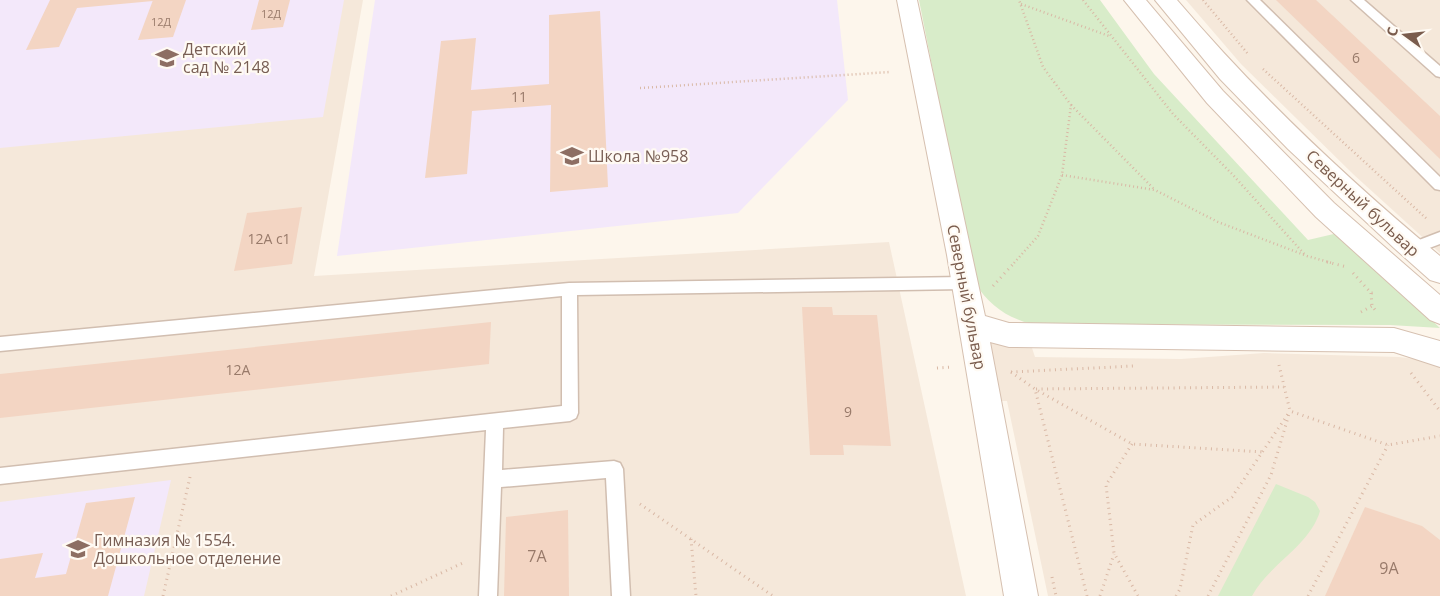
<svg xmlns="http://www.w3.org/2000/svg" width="1440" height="596" viewBox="0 0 1440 596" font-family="'Open Sans',sans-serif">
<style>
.residential{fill:#f5e8da}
.education{fill:#f3e8fa}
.green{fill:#d8ecc9}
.building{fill:#f3d5c3}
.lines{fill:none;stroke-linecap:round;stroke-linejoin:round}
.lane-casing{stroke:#d1beb0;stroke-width:3}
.secondary-casing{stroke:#d6c0b0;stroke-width:2}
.path-far1{stroke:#d9b8a5;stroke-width:2.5;stroke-dasharray:1 3;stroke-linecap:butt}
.path{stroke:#d9b8a5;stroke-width:3;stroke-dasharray:1 4.5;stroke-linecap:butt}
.lane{fill:#fff;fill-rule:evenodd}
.secondary{fill:#fff;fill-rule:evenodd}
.labels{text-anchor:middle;stroke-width:4.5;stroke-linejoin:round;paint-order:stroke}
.far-number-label{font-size:11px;fill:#987a6a}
.number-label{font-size:14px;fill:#987a6a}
.education-label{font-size:16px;fill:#785e54;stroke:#fffaf3;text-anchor:start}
.street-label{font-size:16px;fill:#7a5c4d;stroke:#fffaf3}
.near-number-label{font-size:16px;fill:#987a6a}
</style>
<rect width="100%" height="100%" fill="#fdf6ec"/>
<!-- residential -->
<g class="residential">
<path d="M0 0H363L314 276 889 242 966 596H0Z"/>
<path d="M1186 0H1440V253L1353 174 1241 64Z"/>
<path d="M983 340 1032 348 1035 357 1181 359 1264 353 1399 357 1440 362V596H1048L1007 401H993Z"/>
</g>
<!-- education -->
<g class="education">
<path d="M0 0H344L323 117 0 148Z"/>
<path d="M375 0H837L848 100 738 213 337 256Z"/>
<path d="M171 480 144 596H0V502Z"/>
</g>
<!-- green -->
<g class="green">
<path d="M919 0H1100L1154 74 1308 240 1338 233 1440 328 1390 325 1032 324C1007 318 989 305 975 283Z"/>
<path d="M1276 484 1308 497 1315 502 1320 511C1310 546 1268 565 1252 596H1218Z"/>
</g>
<!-- building -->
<g class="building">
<path d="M50 0H153V1L77 8 59 47 26 50Z"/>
<path d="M153 0H186L173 37 138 40Z"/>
<path d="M259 0H290L283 27 251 30Z"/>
<path d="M1276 0H1316L1440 116V159Z"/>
<path d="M600 11 608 187 550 192 551 105 472 111 467 174 425 178 441 41 476 38 471 90 549 84V15Z"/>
<path d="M302 207 292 264 234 271 247 213Z"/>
<path d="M802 307H832L833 315H877L891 446 843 445 844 455H810Z"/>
<path d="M491 322 489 364 0 418V374Z"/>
<path d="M135 497 108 596H0V559L43 553 35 578 66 574 86 503Z"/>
<path d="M1365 507 1422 526 1440 540V596H1325Z"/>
<path d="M568 510 569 596H504L506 517Z"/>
</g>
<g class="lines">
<defs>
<g id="lane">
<path d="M1247 0H1260L1440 177V190L1435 189Z"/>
<path d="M1351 0H1364L1440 66V77L1436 76Z"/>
<path d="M1440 232V244L1411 255 1406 253 1404 249 1406 245Z"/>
<path d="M964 277 969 279 971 283 969 287 964 289 577 295 578 413 576 418 570 421 503 428 502 470 614 461 620 463 623 469 630 596H612L606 478 501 487 497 596H479L486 430 0 484V468L562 406V296L0 351V337L569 283Z"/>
</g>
<g id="secondary">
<path d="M897 0H917L985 316 1009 323 1394 328 1440 341V367L1394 352 1009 347 990 342 1038 596H1004L947 255Z"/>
<path d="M1124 0H1146L1223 91 1334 203 1440 295V324L1430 320 1316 217 1207 103Z"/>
<path d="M1155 0H1177C1257 94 1345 177 1440 256V283L1430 280 1394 248 1288 149 1220 79Z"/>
</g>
</defs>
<!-- lane casing -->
<use href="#lane" class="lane-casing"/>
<!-- secondary casing -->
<use href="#secondary" class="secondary-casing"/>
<!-- path-far1 -->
<g class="path-far1">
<path d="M1083 0 1173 114 1233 175 1306 256"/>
<path d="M1203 0 1248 54"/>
<path d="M1021 4 1109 36"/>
<path d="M1263 69 1428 220"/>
<path d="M640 88 890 72"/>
<path d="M1071 105 1154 189"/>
<path d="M1062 175 1155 190 1218 222 1307 256 1332 263"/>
<path d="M1014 263 1038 236 1062 175 1071 105 1043 67 1019 0"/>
</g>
<!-- path -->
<g class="path">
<path d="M1327 262 1347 267"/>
<path d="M1353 273 1371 293H1376"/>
<path d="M993 286 1015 262"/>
<path d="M1371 293 1372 306 1377 312"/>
<path d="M1361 312 1372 306"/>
<path d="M1279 365 1290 411 1388 445 1440 436"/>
<path d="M937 368 952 367"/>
<path d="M1011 372 1134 366"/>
<path d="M1011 372 1035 389 1132 444 1263 452"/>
<path d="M1411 373 1440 411"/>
<path d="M1132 444 1106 485 1114 553 1138 596"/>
<path d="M640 504 773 596"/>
<path d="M691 539 696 596"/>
<path d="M1052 577 1056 596"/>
<path d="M163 596 190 477"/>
<path d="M391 596 465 562"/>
<path d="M1087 596 1035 389 1284 387"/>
<path d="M1100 596 1114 554"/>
<path d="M1176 596 1180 589 1193 525 1232 497 1290 411"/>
<path d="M1208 596 1271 475 1289 414"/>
<path d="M1308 596 1388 445"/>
</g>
<!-- lane -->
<use href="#lane" class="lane"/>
<!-- secondary -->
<use href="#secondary" class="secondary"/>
</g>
<!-- icons -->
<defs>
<symbol id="school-bare" viewBox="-9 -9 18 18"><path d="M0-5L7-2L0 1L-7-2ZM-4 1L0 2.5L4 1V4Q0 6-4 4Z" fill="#8d6e63" stroke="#fffaf3" stroke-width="2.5" paint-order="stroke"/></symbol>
</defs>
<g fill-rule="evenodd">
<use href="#school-bare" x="151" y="42" width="32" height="32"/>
<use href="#school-bare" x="556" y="140" width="32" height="32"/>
<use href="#school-bare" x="62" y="533" width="32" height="32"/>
</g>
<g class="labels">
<!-- far-number labels -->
<g class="far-number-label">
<text x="271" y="18">12Д</text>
<text x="161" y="26">12Д</text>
</g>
<!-- number labels -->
<g class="number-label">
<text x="1356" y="63">6</text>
<text x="519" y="102">11</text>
<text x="269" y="244">12А с1</text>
<text x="238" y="375">12А</text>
<text x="848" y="417">9</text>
</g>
<!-- education labels -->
<g class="education-label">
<text x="183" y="55">Детский<tspan x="183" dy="18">сад № 2148</tspan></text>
<text x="588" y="162">Школа №958</text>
<text x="94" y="546">Гимназия № 1554.<tspan x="94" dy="18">Дошкольное отделение</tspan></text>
</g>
<!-- street labels -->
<g class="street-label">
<text transform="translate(1363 203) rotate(43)" y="6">Северный бульвар</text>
<text transform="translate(967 297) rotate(79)" y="6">Северный бульвар</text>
</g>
<!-- near-number labels -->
<g class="near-number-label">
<text x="537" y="562">7А</text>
<text x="1389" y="574">9А</text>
</g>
</g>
<!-- north arrow -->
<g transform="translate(1405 35) rotate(285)" stroke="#fffaf3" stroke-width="4" paint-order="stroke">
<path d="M0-4L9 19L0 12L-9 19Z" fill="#7a5c4d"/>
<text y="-8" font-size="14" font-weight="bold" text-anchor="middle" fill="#7a5c4d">С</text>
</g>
</svg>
